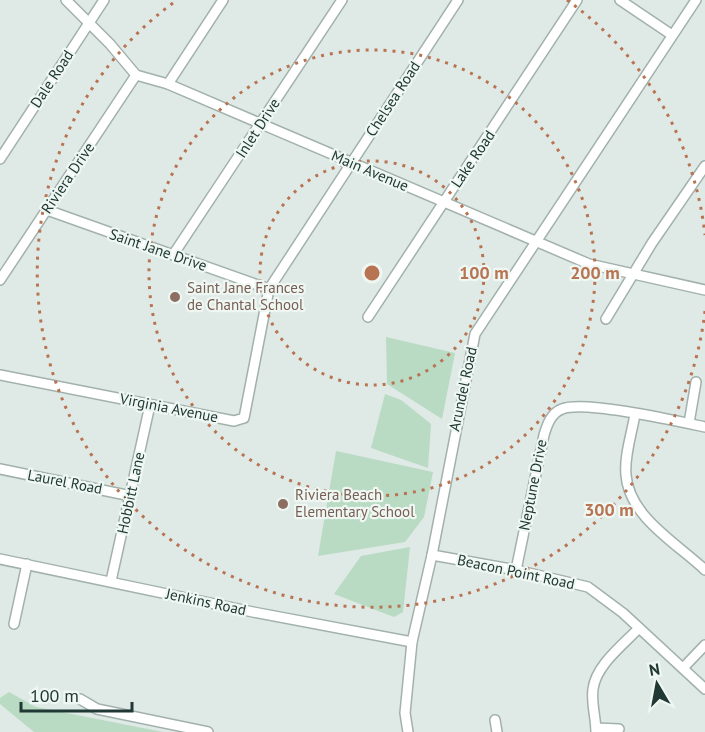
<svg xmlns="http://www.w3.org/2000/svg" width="705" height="732" viewBox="0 0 705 732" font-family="'PT Sans',sans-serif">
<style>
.green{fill:#b9dac3}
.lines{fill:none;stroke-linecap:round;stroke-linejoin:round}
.minor-casing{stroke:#a2b1ad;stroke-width:12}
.minor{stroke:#fff;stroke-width:9}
.ring{fill:none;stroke:#b87352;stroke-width:3;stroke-dasharray:3 6}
.education-dot{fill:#8d6e63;stroke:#eff7f3;stroke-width:2}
.labels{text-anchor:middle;stroke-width:4.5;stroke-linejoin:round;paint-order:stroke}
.street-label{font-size:15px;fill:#213934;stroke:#eff7f3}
.education-label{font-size:15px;fill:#785e54;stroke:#eff7f3;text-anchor:start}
.centre{fill:#b87352;stroke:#eff7f3;stroke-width:3}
.ring-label{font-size:18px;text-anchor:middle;font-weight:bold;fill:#b87352;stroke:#eff7f3;stroke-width:4.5;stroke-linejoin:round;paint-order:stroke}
</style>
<rect width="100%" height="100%" fill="#dfeae6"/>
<!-- green -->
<g class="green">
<path d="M386 337 455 353 442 419 387 384Z"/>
<path d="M385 394 401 400 431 424 428 468 371 448Z"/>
<path d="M336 451 433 472 424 517 405 542 318 556Z"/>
<path d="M410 547 403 612 394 617 334 594 361 556Z"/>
<path d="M9 692 36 707 163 732H34L0 704V698Z"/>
</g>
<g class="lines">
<defs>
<g id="minor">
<path d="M66 0 110 44 136 75 168 84 589 264 705 290"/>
<path d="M620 0 672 35"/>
<path d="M168 84 223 0"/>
<path d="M0 159 104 0"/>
<path d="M47 210 269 289"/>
<path d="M173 255 342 0"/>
<path d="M0 280 136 75"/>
<path d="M368 317 577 0"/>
<path d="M606 319 652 243 705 166"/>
<path d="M0 375 234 421 244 418 269 289 458 0"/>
<path d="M635 414C632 433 624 456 626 475 629 517 678 544 705 570"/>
<path d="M689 423 696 382"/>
<path d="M0 469 131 496"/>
<path d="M432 555 516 570 588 587 623 613 705 689"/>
<path d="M0 559 253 612 412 642"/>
<path d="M516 570 544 435C547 425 551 413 562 409 584 400 677 421 705 427"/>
<path d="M111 581 150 405"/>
<path d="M14 624 27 564"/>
<path d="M683 668 705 645"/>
<path d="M80 699 97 709 208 732"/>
<path d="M495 720 497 732"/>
<path d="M596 728 619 729"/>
<path d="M408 732 405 713 412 642 432 555 475 334 696 0"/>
<path d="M596 732C596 718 591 703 593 689 596 665 624 644 639 628"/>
</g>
</defs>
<!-- minor casing -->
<use href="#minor" class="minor-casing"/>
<!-- minor -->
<use href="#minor" class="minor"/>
</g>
<!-- distance rings -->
<g class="ring">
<circle cx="372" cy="273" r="112"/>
<circle cx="372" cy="273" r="223"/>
<path d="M705 311A335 335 0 1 1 177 0M567 0A335 335 0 0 1 705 235"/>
</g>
<!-- markers -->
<g class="education-dot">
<circle cx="175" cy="297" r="6"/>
<circle cx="283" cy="504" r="6"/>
</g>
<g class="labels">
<!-- street labels -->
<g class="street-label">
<text transform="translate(52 79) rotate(-57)" y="5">Dale Road</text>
<text transform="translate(393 99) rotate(-57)" y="5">Chelsea Road</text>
<text transform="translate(258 128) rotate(-57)" y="5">Inlet Drive</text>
<text transform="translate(473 159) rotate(-56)" y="5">Lake Road</text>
<text transform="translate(370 171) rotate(23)" y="5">Main Avenue</text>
<text transform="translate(68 178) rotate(-56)" y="5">Riviera Drive</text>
<text transform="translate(158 250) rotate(19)" y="5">Saint Jane Drive</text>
<text transform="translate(463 389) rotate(-78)" y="5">Arundel Road</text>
<text transform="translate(169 408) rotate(11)" y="5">Virginia Avenue</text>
<text transform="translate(65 482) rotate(11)" y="5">Laurel Road</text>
<text transform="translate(533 485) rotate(-79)" y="5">Neptune Drive</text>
<text transform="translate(131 493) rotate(-78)" y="5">Hobbitt Lane</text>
<text transform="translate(516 572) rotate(12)" y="5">Beacon Point Road</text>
<text transform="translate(206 602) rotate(12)" y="5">Jenkins Road</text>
</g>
<!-- education labels -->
<g class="education-label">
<text x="187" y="293">Saint Jane Frances<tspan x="187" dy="17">de Chantal School</tspan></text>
<text x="295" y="500">Riviera Beach<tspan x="295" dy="17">Elementary School</tspan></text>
</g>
</g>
<circle cx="372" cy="273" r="9" class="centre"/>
<g class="ring-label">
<text x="484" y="279">100 m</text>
<text x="595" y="279">200 m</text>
<text x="609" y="516">300 m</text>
</g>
<!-- north arrow -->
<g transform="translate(657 684) rotate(350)" stroke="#eff7f3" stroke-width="4.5" paint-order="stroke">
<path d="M0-4.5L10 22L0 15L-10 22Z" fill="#213934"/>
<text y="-9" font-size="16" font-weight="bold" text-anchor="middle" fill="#213934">N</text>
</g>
<!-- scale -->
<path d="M21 702v9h111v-9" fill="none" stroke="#213934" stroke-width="3"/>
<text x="30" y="702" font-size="18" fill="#213934" stroke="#eff7f3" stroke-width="4.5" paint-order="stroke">100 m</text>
</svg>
